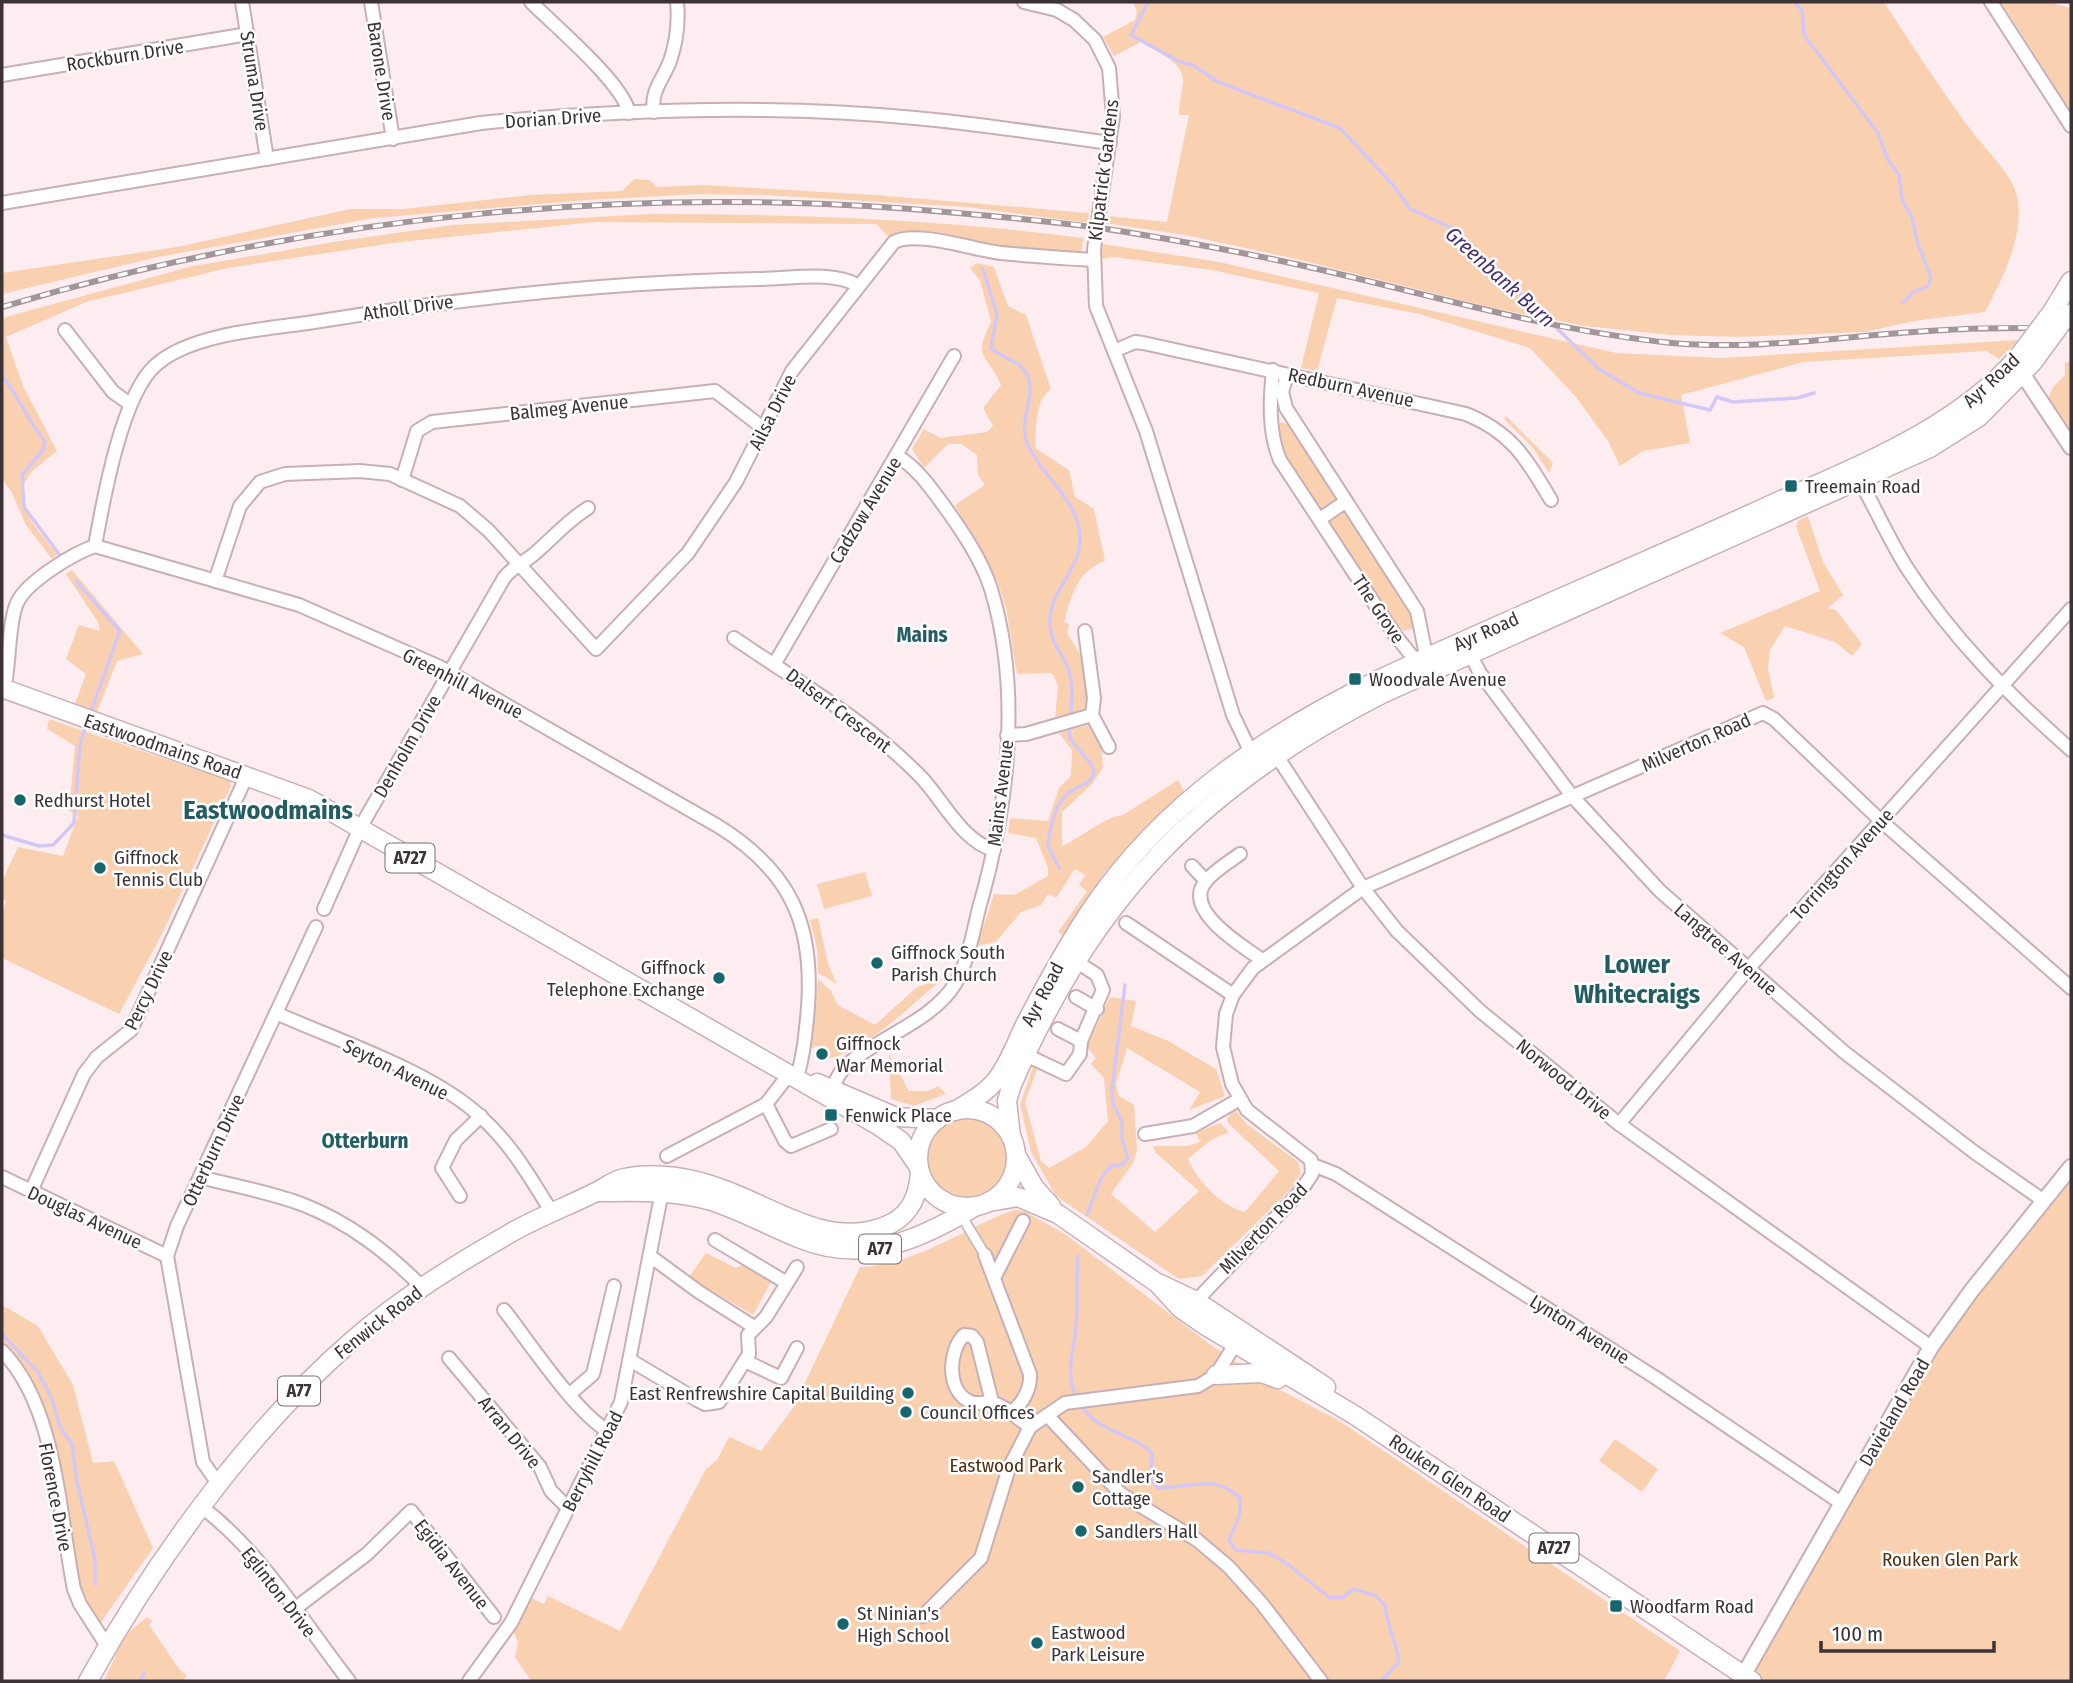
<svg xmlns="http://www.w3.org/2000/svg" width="2073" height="1683" viewBox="0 0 2073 1683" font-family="'Fira Sans Condensed',sans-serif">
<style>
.green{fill:#fad1b0}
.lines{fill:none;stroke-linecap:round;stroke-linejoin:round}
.stream{stroke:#d3c7f6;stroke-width:3.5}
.pedestrian-casing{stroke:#c8afb6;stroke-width:12}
.minor-casing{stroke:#c8afb6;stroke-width:16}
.tertiary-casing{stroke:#c8afb6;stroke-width:18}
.primary-casing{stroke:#c8afb6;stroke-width:21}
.pedestrian{stroke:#fff;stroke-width:9}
.minor{stroke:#fff;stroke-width:12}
.tertiary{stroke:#fff;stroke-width:14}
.primary{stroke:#fff;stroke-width:18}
.rail-casing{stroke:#a3969a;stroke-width:6}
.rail{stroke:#fff;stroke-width:3.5;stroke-dasharray:10;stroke-linecap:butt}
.primary-bridge-casing{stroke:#c8afb6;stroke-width:21;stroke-linecap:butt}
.primary-bridge{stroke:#fff;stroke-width:18}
.poi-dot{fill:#18666d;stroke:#fff;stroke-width:2.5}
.labels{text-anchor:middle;stroke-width:5;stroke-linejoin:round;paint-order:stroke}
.shield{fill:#fff;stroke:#777072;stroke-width:2}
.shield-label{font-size:18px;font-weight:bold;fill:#3d3336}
.street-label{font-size:19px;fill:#3d3336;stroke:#fff}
.poi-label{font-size:19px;fill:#3d3336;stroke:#fff;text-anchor:start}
.park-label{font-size:19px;fill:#512f0f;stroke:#fff}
.water-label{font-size:21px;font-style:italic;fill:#472f73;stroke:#fff}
.neighbourhood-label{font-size:21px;font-weight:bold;fill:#235d63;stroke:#fff}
.district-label{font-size:26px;font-weight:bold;fill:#235d63;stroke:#fff}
</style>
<rect width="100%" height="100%" fill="#fdedf1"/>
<!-- green -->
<g class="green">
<path d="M1133 2H1884C1912 45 1940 89 1971 130 1986 151 2014 174 2018 201 2023 239 2002 279 1985 312L1914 321 1865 332 1739 337 1670 335 1585 326 1488 307 1292 258 1185 235 1105 223 1107 216 1167 222 1189 115H1179C1179 103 1182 93 1183 82 1185 62 1155 51 1141 42L1114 56 1103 37 1135 20 1137 12Z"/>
<path d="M2001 2H2048L2071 8V112Z"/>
<path d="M634 179 649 180 657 187 702 185 875 195 1089 213 1088 223 967 207 766 195 700 194 588 200 374 218 158 257 2 294V273L177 247 350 209H403L530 195 622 191Z"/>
<path d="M650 214C795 214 939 219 1083 238L1082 250 1078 254 891 239 876 224 595 222 400 242 228 268 86 302 6 337 23 386 57 451C48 459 35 467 28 477 9 504 42 534 57 554L52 559 26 525 11 491 2 479V318L193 266 340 241 453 225Z"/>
<path d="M1103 244 1219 262 1616 353 1722 358 2019 340 1999 359 1986 351 1804 362 1681 395 1690 443 1643 451 1620 466 1608 441 1576 397 1530 348 1419 314 1337 298 1317 371 1301 368 1319 293 1212 270 1114 257 1101 259Z"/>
<path d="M977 263 994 267 1008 306 1026 315 1051 389C1035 400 1036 429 1035 448L1069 470 1075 497 1094 509 1105 561C1077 571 1072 595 1064 622L1069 624 1067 633 1080 654 1090 711 1055 720 1058 686 1052 673 1017 674 1006 608 997 580 955 505 985 485 978 475 977 455 961 444H948L924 468 912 449 924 429 940 438 987 432 993 426 983 408 1001 385C987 353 972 360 991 322L980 280 970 268Z"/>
<path d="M2071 361V447L2045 406 2053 387 2065 375V363Z"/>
<path d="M1506 416 1553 463 1549 473 1533 448 1504 419Z"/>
<path d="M1281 422 1289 425 1338 498 1321 510 1281 449 1277 427Z"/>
<path d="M1345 510 1417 621 1412 629 1404 631 1394 626 1326 522Z"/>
<path d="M1808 516 1823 562 1843 595 1828 608 1836 610 1862 644 1852 656 1835 642 1785 626 1770 650 1768 668 1774 698 1766 701 1744 647 1720 633 1820 591 1796 526 1799 520Z"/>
<path d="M72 570 143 654 117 661 97 712 75 704 86 674 66 659 79 625 100 631 98 622 66 574Z"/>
<path d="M49 719 230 781 231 786 163 932 119 1014 2 958V911L6 901 2 898V881L18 847 63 856 78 816 69 811 75 746 47 729Z"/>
<path d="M1088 725 1101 742 1103 768 1091 785 1062 812V846C1081 838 1105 816 1123 815L1178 780 1185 793 1105 872 1063 935 1058 932 1087 891 1079 885 1085 875 1075 869 1056 898 1048 894 1041 905 1021 912 996 942 977 946 994 894 1014 895 1048 876V868L1036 838 1008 833 1010 818 1048 821 1059 788 1071 776 1072 750 1059 733Z"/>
<path d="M865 872 872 896 824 909 817 884Z"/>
<path d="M818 918 828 964 837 984 818 973 817 948 810 920Z"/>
<path d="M944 978C914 1002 862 1055 825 1059L828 1053 818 1046 812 1048 818 979 831 991 838 1005 875 1025 917 987Z"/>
<path d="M1110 997 1136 1001 1131 1026 1168 1041 1216 1069 1225 1096 1189 1110 1200 1092 1127 1048 1116 1084 1119 1096 1134 1105 1137 1150 1133 1163 1111 1194 1155 1232 1199 1191 1156 1153 1153 1146H1187L1200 1142 1196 1133 1220 1123 1229 1132 1211 1140 1188 1159C1197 1181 1221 1206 1245 1212L1279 1171 1228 1123 1227 1118 1235 1110 1247 1124 1298 1162 1301 1173 1292 1188 1202 1276 1179 1279 1056 1196 1031 1152 1020 1104 1033 1067H1038L1025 1102 1041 1161 1049 1168 1086 1147 1108 1121 1104 1078 1091 1064 1096 1058 1087 1047Z"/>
<path d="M889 1054 909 1091H928L938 1086 946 1094 914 1106 891 1099Z"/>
<circle cx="967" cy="1157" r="42"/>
<path d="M2071 1167V1681H1752L1743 1676 1931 1347Z"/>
<path d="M1014 1210 1024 1211 1065 1234 1208 1343 1274 1387 1338 1420 1680 1651 1664 1681H531L515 1657 518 1642 512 1628 531 1598 544 1604 548 1596 620 1631 706 1469 717 1460 729 1437 761 1451 793 1408 860 1267C917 1265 963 1228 1014 1210Z"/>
<path d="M706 1253 736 1268 742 1265 771 1282 753 1315 689 1277Z"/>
<path d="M2 1305 38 1326 73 1385 93 1463 114 1461 153 1548 99 1625 83 1602 75 1582C63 1502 63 1400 2 1341Z"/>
<path d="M1615 1439 1658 1469 1642 1492 1599 1461Z"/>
<path d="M147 1617 152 1621 149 1625 179 1669 187 1676 183 1681H104L125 1635Z"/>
</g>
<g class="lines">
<!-- stream -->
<g class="stream">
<path d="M1148 2 1131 35 1180 62 1193 65 1218 82 1340 128 1394 186 1410 209 1454 229 1599 369 1639 393 1710 410 1717 397 1733 402 1797 398 1814 393"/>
<path d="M1794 2 1802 10 1804 35 1878 133 1888 160 1899 175 1902 200 1912 217 1917 241 1931 278 1928 286 1913 292 1903 303"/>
<path d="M983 269 997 314 991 348C1002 359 1022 360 1028 377 1036 399 1017 422 1028 445 1043 479 1082 502 1080 542 1078 571 1049 593 1050 621 1051 647 1062 651 1069 671 1074 684 1072 704 1070 719"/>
<path d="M2 376C19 396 27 421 45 441L43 450 22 475 24 507 59 554"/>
<path d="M76 581 120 631 90 714"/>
<path d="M2 835 39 846 53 845 74 823 80 745 86 725"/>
<path d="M1059 868 1048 846C1049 831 1055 804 1067 794 1077 786 1088 786 1094 774 1092 754 1066 748 1069 726"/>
<path d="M1087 1215 1101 1178 1111 1166 1122 1165 1128 1158 1122 1139V1122L1113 1103 1112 1089 1125 985"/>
<path d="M2 1334 38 1372 52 1399 60 1427 72 1444 77 1482 95 1559V1584"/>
<path d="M1077 1398C1064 1374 1074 1353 1076 1328 1078 1304 1076 1280 1078 1256"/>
<path d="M1081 1405C1098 1433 1130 1432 1152 1453L1151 1479 1158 1488C1192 1488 1213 1473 1240 1498V1514L1229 1540 1236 1550 1268 1553 1286 1563 1330 1598 1343 1597 1354 1589 1376 1596 1385 1605C1386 1625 1397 1642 1399 1662L1381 1681"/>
<path d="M140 1681 144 1673"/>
</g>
<defs>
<path id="pedestrian" d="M961 1215 985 1255"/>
<g id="minor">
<path d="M242 2 267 159"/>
<path d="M371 2 393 139"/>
<path d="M531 2C555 26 623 83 629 113"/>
<path d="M1024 2 1057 10 1074 20 1095 40 1109 68 1113 116 1094 249 1096 306 1146 431 1233 715 1254 759"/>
<path d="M1991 2 2071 126"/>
<path d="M2 75 248 34"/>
<path d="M654 112C650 91 663 80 670 61 677 41 679 23 677 2"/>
<path d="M2 203 481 123C625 109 772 104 915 118 980 124 1045 134 1110 143"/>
<path d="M65 330 113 392 130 404"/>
<path d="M1114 351 1135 342 1143 343 1466 414C1513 433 1527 460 1551 500"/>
<path d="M1273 370C1270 399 1268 432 1280 460L1395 635 1420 666"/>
<path d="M1287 375 1282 392 1286 408 1417 611 1428 665"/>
<path d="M1856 474C1874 505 1888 538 1907 568 1952 638 2010 696 2071 750"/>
<path d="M402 480 417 431 432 422 715 391 763 428"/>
<path d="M1320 519 1345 502"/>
<path d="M95 546C103 501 122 392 157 364 193 333 268 329 314 322 462 298 610 282 760 279 789 279 833 270 859 286"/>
<path d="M215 581 240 506 260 482 285 474 360 471 390 474 460 506 489 531 596 649 688 553 736 482 792 371 894 242C917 230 974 250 1001 253 1032 256 1062 258 1093 260"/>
<path d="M1085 631 1094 698 1092 715 1109 747"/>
<path d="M734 638C801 684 860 716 919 775 943 799 961 841 994 850"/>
<path d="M1467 648 1480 673 1572 796 1660 891 1844 1052 1974 1152 2044 1201"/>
<path d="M775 663 954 356"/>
<path d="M4 689C10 665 8 623 17 603 26 582 74 553 95 546L299 605 440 667 718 826C790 871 814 923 808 1007 806 1030 804 1054 797 1077"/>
<path d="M1007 735 1026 734 1092 715"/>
<path d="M1273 750 1363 888 1397 931 1480 1011 1619 1124 1931 1347"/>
<path d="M1240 854C1229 862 1215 870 1206 881 1181 910 1243 946 1262 960"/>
<path d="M1192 866 1206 881"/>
<path d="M324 909 360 828 504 578C512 567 523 563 533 555 552 539 567 521 588 508"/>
<path d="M1126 923 1233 995"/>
<path d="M1076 997 1097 1009"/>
<path d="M276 1013C338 1041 432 1071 481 1117 511 1144 530 1177 551 1211"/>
<path d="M1058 1029 1081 1041"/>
<path d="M1026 1055 1066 1074 1080 1054 1081 1041 1103 990 1097 975 1077 962 1071 964"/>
<path d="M830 1094C835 1083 839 1071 849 1063 880 1037 933 1020 955 984 968 962 973 933 979 908 1008 808 1022 691 991 589 982 561 964 534 947 510 933 491 918 468 897 456"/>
<path d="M766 1104 785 1141 791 1146 831 1129"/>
<path d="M1619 1124 1748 969 2071 609"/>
<path d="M1145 1134 1193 1126 1240 1099"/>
<path d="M667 1156 766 1104 790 1073"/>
<path d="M1313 1165 1336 1174 1656 1378 1841 1503"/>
<path d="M2 1177 167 1256"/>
<path d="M200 1177C234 1186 271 1192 304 1205 350 1223 387 1252 422 1287"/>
<path d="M31 1191 84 1074 97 1057 131 1030 247 775"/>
<path d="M460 1196 442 1168 456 1140 481 1116"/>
<path d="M715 1240 787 1283"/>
<path d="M985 1255 1030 1374C1031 1389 1022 1406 1009 1413"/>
<path d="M650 1256 699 1292 754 1327"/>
<path d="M995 1276 1023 1221"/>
<path d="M1196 1301 1300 1192 1312 1174 1311 1160 1247 1110 1232 1084 1223 1047 1226 1014 1233 995 1253 968 1363 888 1763 713 1774 719 1880 820 2071 988"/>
<path d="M504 1310C530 1343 574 1411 608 1431"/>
<path d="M2 1351C57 1407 59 1515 74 1589L80 1604 107 1646"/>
<path d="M449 1358 540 1467 551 1491 568 1508"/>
<path d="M630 1360 697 1400 705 1404 719 1402 749 1354 748 1335 766 1317 797 1267"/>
<path d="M745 1361 781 1378 797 1348"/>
<path d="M570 1394 593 1374 614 1286"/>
<path d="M992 1402 977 1342 972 1336 964 1335C948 1351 946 1392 971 1402 979 1405 986 1401 993 1403 1006 1406 1019 1420 1030 1427"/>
<path d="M1047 1415 1121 1494 1197 1540 1229 1567 1263 1605 1321 1681"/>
<path d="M219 1485 203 1462 167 1256 177 1226 316 927"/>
<path d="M203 1508C260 1551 305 1624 349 1681"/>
<path d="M293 1610 367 1554 411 1511 494 1617"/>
<path d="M923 1616 981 1558 1009 1468 1030 1427 1065 1403 1198 1386 1216 1375 1239 1338"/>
<path d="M469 1681 511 1623 621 1402 663 1186"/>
</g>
<g id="tertiary">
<path d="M2018 367 2071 447"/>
<path d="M1743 1676 1931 1347 1972 1290 2071 1167"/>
</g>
<g id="primary">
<path d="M2052 312 2071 281"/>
<path d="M2 688 309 799 879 1126 901 1141 919 1167"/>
<path d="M817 1083 896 1117 938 1119"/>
<circle cx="967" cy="1158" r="49"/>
<path d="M955 1111C970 1102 986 1093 997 1079 1011 1061 1018 1037 1029 1017 1049 979 1069 942 1093 907 1164 803 1267 734 1378 680 1506 620 1637 566 1766 507 1854 467 1954 431 2019 356"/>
<path d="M1011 1137 1007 1101 1011 1087C1092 898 1202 785 1384 693L1930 448 1979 417 2033 362"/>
<path d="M1016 1155 1034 1187 1051 1206"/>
<path d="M597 1192C635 1192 672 1190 708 1200 741 1210 770 1227 801 1239 866 1265 921 1239 976 1206"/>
<path d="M988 1202 1018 1197 1058 1214 1157 1283 1180 1308 1206 1326 1356 1416 1752 1681"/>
<path d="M1160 1284 1196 1301 1326 1387"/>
<path d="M1216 1375 1262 1373 1278 1379"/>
<path d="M88 1681C154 1562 250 1429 353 1340 400 1299 453 1266 507 1235 536 1218 566 1207 596 1192 606 1187 613 1180 625 1178 655 1171 693 1178 722 1189 774 1207 826 1248 883 1227 909 1218 918 1198 920 1173"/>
</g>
</defs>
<!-- pedestrian casing -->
<use href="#pedestrian" class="pedestrian-casing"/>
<!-- minor casing -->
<use href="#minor" class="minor-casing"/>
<!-- tertiary casing -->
<use href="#tertiary" class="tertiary-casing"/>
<!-- primary casing -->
<use href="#primary" class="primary-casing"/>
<!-- pedestrian -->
<use href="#pedestrian" class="pedestrian"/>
<!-- minor -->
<use href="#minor" class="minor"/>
<!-- tertiary -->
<use href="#tertiary" class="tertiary"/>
<!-- primary -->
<use href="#primary" class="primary"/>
<defs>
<path id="rail" d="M2 307C314 214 646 182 969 214 1022 219 1074 223 1126 232 1192 243 1257 255 1322 270 1438 297 1553 331 1672 343 1764 351 1854 334 1945 330 1987 327 2029 328 2071 328"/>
</defs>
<!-- rail casing -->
<use href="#rail" class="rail-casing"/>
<!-- rail -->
<use href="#rail" class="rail"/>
<defs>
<g id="primary-bridge">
<path d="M2019 356 2052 312"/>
<path d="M2033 362 2068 314"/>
</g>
</defs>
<!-- primary-bridge casing -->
<use href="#primary-bridge" class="primary-bridge-casing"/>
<!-- primary-bridge -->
<use href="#primary-bridge" class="primary-bridge"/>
</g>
<!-- markers -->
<g class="poi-dot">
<rect x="1784" y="479" width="14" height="14" rx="3.5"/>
<rect x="1348" y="672" width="14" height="14" rx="3.5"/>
<circle cx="20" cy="800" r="7"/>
<circle cx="100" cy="868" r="7"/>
<circle cx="877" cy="963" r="7"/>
<circle cx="719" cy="978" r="7"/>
<circle cx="822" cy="1054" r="7"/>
<rect x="824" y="1108" width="14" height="14" rx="3.5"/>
<circle cx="908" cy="1393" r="7"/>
<circle cx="906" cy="1412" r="7"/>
<circle cx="1078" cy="1487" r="7"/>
<circle cx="1081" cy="1531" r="7"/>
<rect x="1609" y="1599" width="14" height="14" rx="3.5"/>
<circle cx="843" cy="1624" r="7"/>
<circle cx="1037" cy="1643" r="7"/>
</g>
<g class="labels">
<!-- shield labels -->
<g class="shield">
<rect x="385.5" y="843.5" width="49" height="29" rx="5"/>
<rect x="859" y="1234.5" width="42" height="29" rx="5"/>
<rect x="278" y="1376.5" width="42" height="29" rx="5"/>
<rect x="1529.5" y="1533.5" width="49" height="29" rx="5"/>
</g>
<g class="shield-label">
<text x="410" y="864">A727</text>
<text x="880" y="1255">A77</text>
<text x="299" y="1397">A77</text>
<text x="1554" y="1554">A727</text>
</g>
<!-- street labels -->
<g class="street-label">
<text transform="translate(125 55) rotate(-9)" y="7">Rockburn Drive</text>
<text transform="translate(382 71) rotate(81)" y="7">Barone Drive</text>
<text transform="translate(255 81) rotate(81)" y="7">Struma Drive</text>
<text transform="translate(553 118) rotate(-4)" y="7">Dorian Drive</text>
<text transform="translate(1103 170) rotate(-83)" y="7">Kilpatrick Gardens</text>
<text transform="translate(408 307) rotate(-8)" y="7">Atholl Drive</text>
<text transform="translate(1991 380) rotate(-43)" y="7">Ayr Road</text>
<text transform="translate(1351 387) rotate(12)" y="7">Redburn Avenue</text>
<text transform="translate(569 407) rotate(-6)" y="7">Balmeg Avenue</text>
<text transform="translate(772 412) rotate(-63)" y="7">Ailsa Drive</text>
<text transform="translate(865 510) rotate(-59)" y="7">Cadzow Avenue</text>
<text transform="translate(1379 609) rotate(56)" y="7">The Grove</text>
<text transform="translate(1486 631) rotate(-24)" y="7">Ayr Road</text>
<text transform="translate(463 683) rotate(27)" y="7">Greenhill Avenue</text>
<text transform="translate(839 710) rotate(37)" y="7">Dalserf Crescent</text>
<text transform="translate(1696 742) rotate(-24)" y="7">Milverton Road</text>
<text transform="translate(163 746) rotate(19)" y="7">Eastwoodmains Road</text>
<text transform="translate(407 746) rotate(-60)" y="7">Denholm Drive</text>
<text transform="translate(1000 793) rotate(-83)" y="7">Mains Avenue</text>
<text transform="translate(1842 864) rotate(-48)" y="7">Torrington Avenue</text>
<text transform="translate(1726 949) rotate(41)" y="7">Langtree Avenue</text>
<text transform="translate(148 990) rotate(-64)" y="7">Percy Drive</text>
<text transform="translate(1042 994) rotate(-62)" y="7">Ayr Road</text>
<text transform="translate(396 1069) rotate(26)" y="7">Seyton Avenue</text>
<text transform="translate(1564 1079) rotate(39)" y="7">Norwood Drive</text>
<text transform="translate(213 1150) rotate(-65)" y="7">Otterburn Drive</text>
<text transform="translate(85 1217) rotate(25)" y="7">Douglas Avenue</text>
<text transform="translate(1263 1228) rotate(-46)" y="7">Milverton Road</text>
<text transform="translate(378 1322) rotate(-38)" y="7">Fenwick Road</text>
<text transform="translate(1580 1329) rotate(32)" y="7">Lynton Avenue</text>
<text transform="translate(1894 1412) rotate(-60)" y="7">Davieland Road</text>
<text transform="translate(510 1432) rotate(51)" y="7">Arran Drive</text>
<text transform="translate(592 1461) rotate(-63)" y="7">Berryhill Road</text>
<text transform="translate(1450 1478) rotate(34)" y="7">Rouken Glen Road</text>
<text transform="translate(56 1497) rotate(79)" y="7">Florence Drive</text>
<text transform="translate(452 1564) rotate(52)" y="7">Egidia Avenue</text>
<text transform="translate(279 1592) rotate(52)" y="7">Eglinton Drive</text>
</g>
<!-- poi labels -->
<g class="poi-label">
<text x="1805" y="493">Treemain Road</text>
<text x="1369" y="686">Woodvale Avenue</text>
<text x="34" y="807">Redhurst Hotel</text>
<text x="114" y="864">Giffnock<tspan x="114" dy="22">Tennis Club</tspan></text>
<text x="891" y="959">Giffnock South<tspan x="891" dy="22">Parish Church</tspan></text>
<text x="705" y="974" text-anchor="end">Giffnock<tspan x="705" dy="22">Telephone Exchange</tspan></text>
<text x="836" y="1050">Giffnock<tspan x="836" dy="22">War Memorial</tspan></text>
<text x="845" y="1122">Fenwick Place</text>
<text x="894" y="1400" text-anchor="end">East Renfrewshire Capital Building</text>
<text x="920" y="1419">Council Offices</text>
<text x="1092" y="1483">Sandler's<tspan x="1092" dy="22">Cottage</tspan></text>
<text x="1095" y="1538">Sandlers Hall</text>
<text x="1630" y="1613">Woodfarm Road</text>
<text x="857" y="1620">St Ninian's<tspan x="857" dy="22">High School</tspan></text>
<text x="1051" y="1639">Eastwood<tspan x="1051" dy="22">Park Leisure</tspan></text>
</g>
<!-- park labels -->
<g class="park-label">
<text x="1006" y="1472">Eastwood Park</text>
<text x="1950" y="1566">Rouken Glen Park</text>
</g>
<!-- water labels -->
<g class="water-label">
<text transform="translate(1500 277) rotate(42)" y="7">Greenbank Burn</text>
</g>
<!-- neighbourhood labels -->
<g class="neighbourhood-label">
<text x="922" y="642">Mains</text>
<text x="365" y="1148">Otterburn</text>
</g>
<!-- district labels -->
<g class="district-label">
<text x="268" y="819">Eastwoodmains</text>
<text x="1637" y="973">Lower<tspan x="1637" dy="30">Whitecraigs</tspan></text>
</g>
</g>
<!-- border -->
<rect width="2073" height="1683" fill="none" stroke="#3d3336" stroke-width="7"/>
<!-- scale -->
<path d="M1821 1641v10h173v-10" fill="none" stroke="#3d3336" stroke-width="3.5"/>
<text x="1832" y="1641" font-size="21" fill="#3d3336" stroke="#ffffff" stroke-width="5" paint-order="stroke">100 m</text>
</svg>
